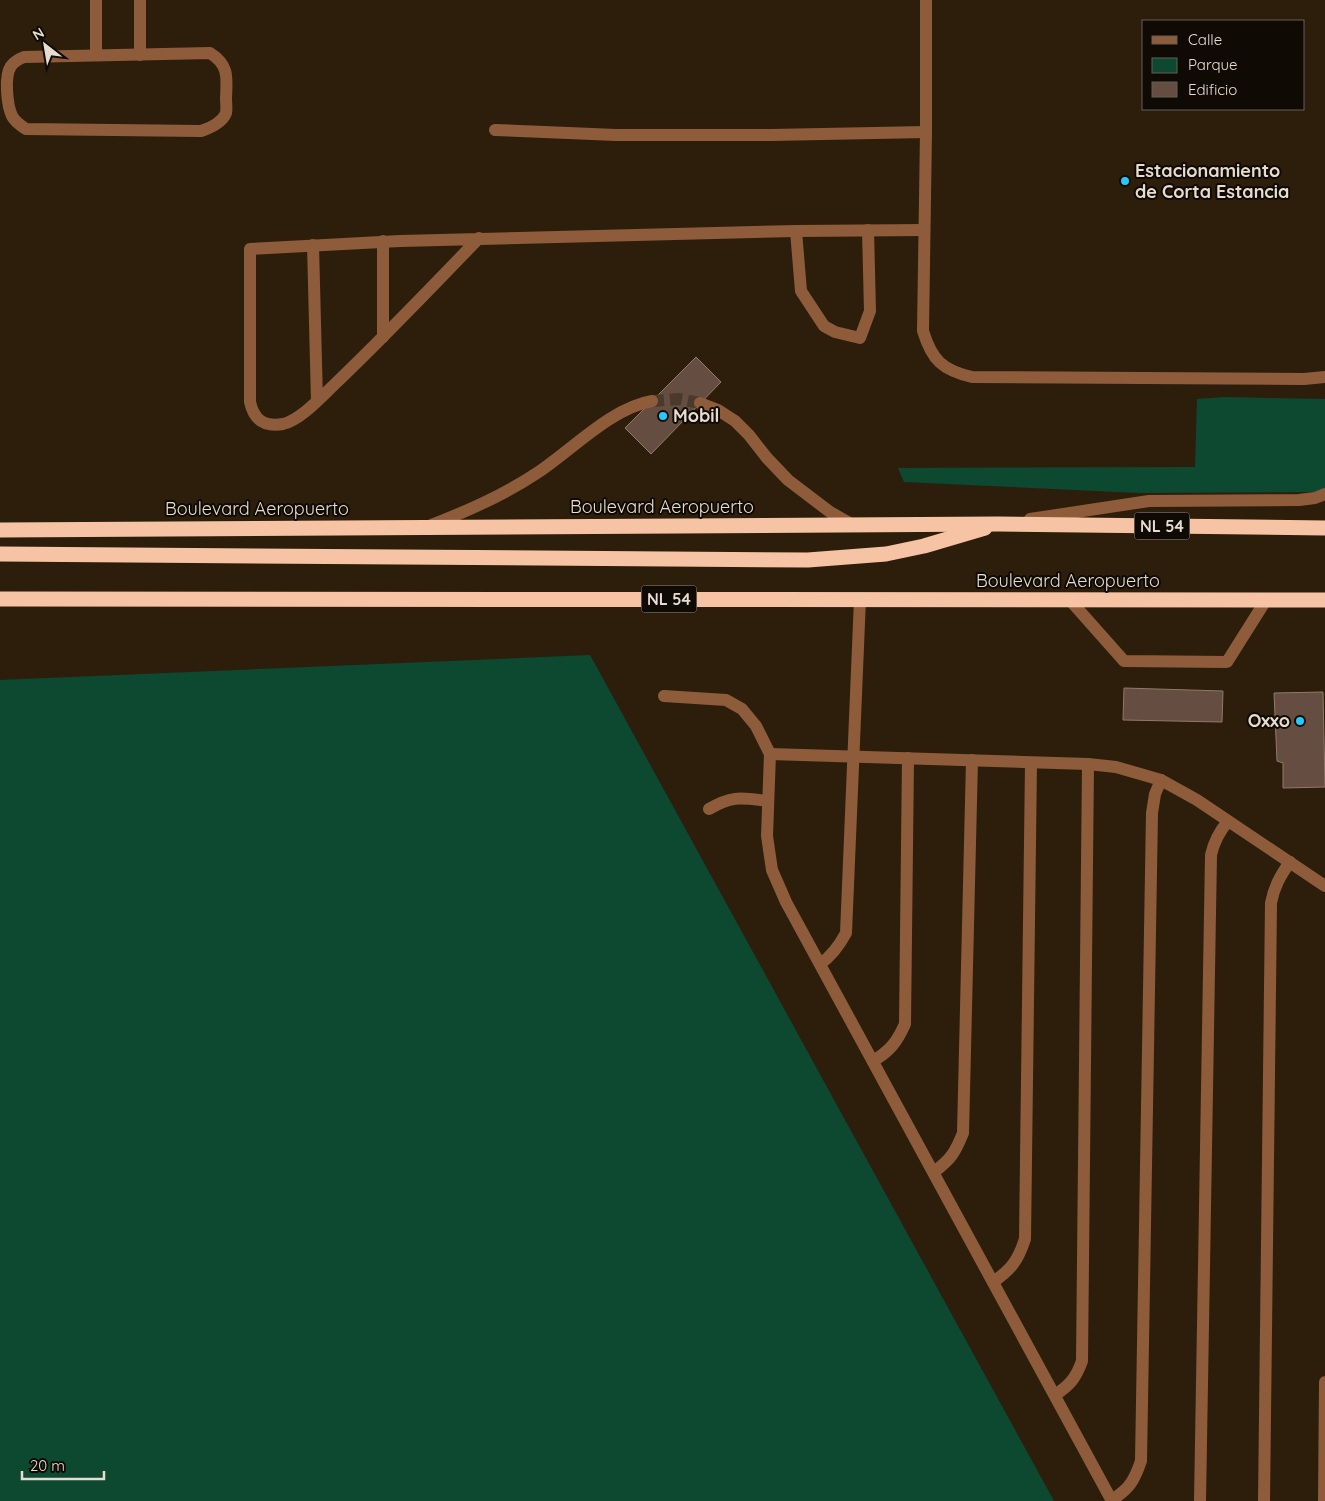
<svg xmlns="http://www.w3.org/2000/svg" width="1325" height="1501" viewBox="0 0 1325 1501" font-family="Quicksand,sans-serif">
<style>
.green{fill:#0d4931}
.building{fill:#654e41;stroke:#91796a}
.lines{fill:none;stroke-linecap:round;stroke-linejoin:round}
.minor-tunnel{stroke:#493a2a;stroke-width:12;stroke-dasharray:12 6;stroke-linecap:butt}
.minor{stroke:#8e5c3b;stroke-width:12}
.highway{stroke:#f6c4a4;stroke-width:15}
.poi-dot{fill:#24c9fe;stroke:#100a04;stroke-width:2}
.labels{text-anchor:middle;stroke-width:4;stroke-linejoin:round;paint-order:stroke}
.shield{fill:#100a04;stroke:#a69d94;stroke-width:1}
.shield-label{font-size:16px;font-weight:bold;fill:#e7dcd1}
.poi-label{font-size:18px;font-weight:bold;fill:#e7dcd1;stroke:#100a04;text-anchor:start}
.street-label{font-size:18px;fill:#e7dcd1;stroke:#100a04}
</style>
<rect width="100%" height="100%" fill="#2d1e0c"/>
<!-- green -->
<g class="green">
<path d="M1224 397 1325 399V492L1139 493 904 482 898 468 1195 467 1197 399Z"/>
<path d="M590 655 1054 1501H0V680Z"/>
</g>
<!-- building -->
<g class="building">
<path d="M696 357 721 382 651 454 625 428Z"/>
<path d="M1124 688 1223 691 1222 722 1123 720Z"/>
<path d="M1323 692 1325 787 1283 788V763L1277 761 1274 693Z"/>
</g>
<g class="lines">
<!-- minor-tunnel -->
<path class="minor-tunnel" d="M652 401 679 399 700 403"/>
<!-- minor -->
<g class="minor">
<path d="M96 0V55"/>
<path d="M926 0V132L923 331C932 360 942 370 972 377L1304 379 1325 377"/>
<path d="M210 53C229 65 227 77 226 98 226 102 227 109 226 113 222 123 210 128 201 131L26 129C20 125 15 122 12 116 7 105 4 76 11 66 14 62 19 59 24 57Z"/>
<path d="M140 55V0"/>
<path d="M495 130 616 135H771L926 132"/>
<path d="M796 231 801 291 824 326 835 332 860 338 870 311 868 230"/>
<path d="M479 238C432 287 385 336 337 382 323 395 301 420 283 424 264 427 254 420 250 402V249L400 241 796 231 924 230"/>
<path d="M313 245 317 401"/>
<path d="M383 337V241"/>
<path d="M700 403 718 410 735 421 749 435 767 458 788 480 830 512 853 525"/>
<path d="M1030 519 1149 501 1299 500 1315 498 1325 494"/>
<path d="M431 525C468 511 504 495 537 473 572 450 611 408 652 401"/>
<path d="M1069 599 1124 661 1227 662 1266 600"/>
<path d="M664 696 726 700 742 709 756 726 770 754 767 836 772 870 786 902 1112 1501"/>
<path d="M770 754 1088 764 1116 767 1161 780 1197 800 1325 886"/>
<path d="M709 809C733 795 742 798 768 801"/>
<path d="M820 964C832 956 839 946 846 933L860 599"/>
<path d="M873 1061C890 1051 897 1042 905 1024L908 758"/>
<path d="M934 1172C951 1159 955 1153 963 1133L972 760"/>
<path d="M993 1282C1012 1269 1018 1260 1025 1239L1031 763"/>
<path d="M1055 1395C1070 1385 1076 1378 1082 1361L1088 764"/>
<path d="M1112 1500C1130 1488 1134 1481 1141 1461L1152 813 1155 794 1161 780"/>
<path d="M1200 1501 1211 855C1214 841 1219 832 1228 821"/>
<path d="M1264 1501 1271 903C1274 887 1280 876 1290 862"/>
<path d="M1324 1501 1325 1382"/>
</g>
<!-- highway -->
<g class="highway">
<path d="M0 530 998 524 1325 528"/>
<path d="M0 554 808 560 886 554 924 546 985 528"/>
<path d="M0 599 1325 600"/>
</g>
</g>
<!-- markers -->
<g class="poi-dot">
<circle cx="1125" cy="181" r="5"/>
<circle cx="663" cy="416" r="5"/>
<circle cx="1300" cy="721" r="5"/>
</g>
<g class="labels">
<!-- shield labels -->
<g class="shield">
<rect x="1134.5" y="512.5" width="55" height="27" rx="4"/>
<rect x="641.5" y="585.5" width="55" height="27" rx="4"/>
</g>
<g class="shield-label">
<text x="1162" y="532">NL 54</text>
<text x="669" y="605">NL 54</text>
</g>
<!-- poi labels -->
<g class="poi-label">
<text x="1135" y="177">Estacionamiento<tspan x="1135" dy="21">de Corta Estancia</tspan></text>
<text x="673" y="422">Mobil</text>
<text x="1290" y="727" text-anchor="end">Oxxo</text>
</g>
<!-- street labels -->
<g class="street-label">
<text x="662" y="513">Boulevard Aeropuerto</text>
<text x="257" y="515">Boulevard Aeropuerto</text>
<text x="1068" y="587">Boulevard Aeropuerto</text>
</g>
</g>
<!-- legend -->
<rect x="1142" y="20" width="162" height="90" fill="#100a04" stroke="#665e56"/>
<rect x="1152" y="36" width="25" height="8" fill="#8e5c3b" stroke="#665e56"/>
<text x="1188" y="45" font-size="15" fill="#e7dcd1">Calle</text>
<rect x="1152" y="58" width="25" height="15" fill="#0d4931" stroke="#665e56"/>
<text x="1188" y="70" font-size="15" fill="#e7dcd1">Parque</text>
<rect x="1152" y="82" width="25" height="15" fill="#654e41" stroke="#665e56"/>
<text x="1188" y="95" font-size="15" fill="#e7dcd1">Edificio</text>
<!-- north arrow -->
<g transform="translate(45 45) rotate(329)" stroke="#100a04" stroke-width="4" paint-order="stroke">
<path d="M0-4L9 19L0 12L-9 19Z" fill="#e7dcd1"/>
<text y="-8" font-size="14" font-weight="bold" text-anchor="middle" fill="#e7dcd1">N</text>
</g>
<!-- scale -->
<path d="M22 1471v8h82v-8" fill="none" stroke="#e7dcd1" stroke-width="2.5"/>
<text x="30" y="1471" font-size="15" fill="#e7dcd1" stroke="#100a04" stroke-width="4" paint-order="stroke">20 m</text>
</svg>
